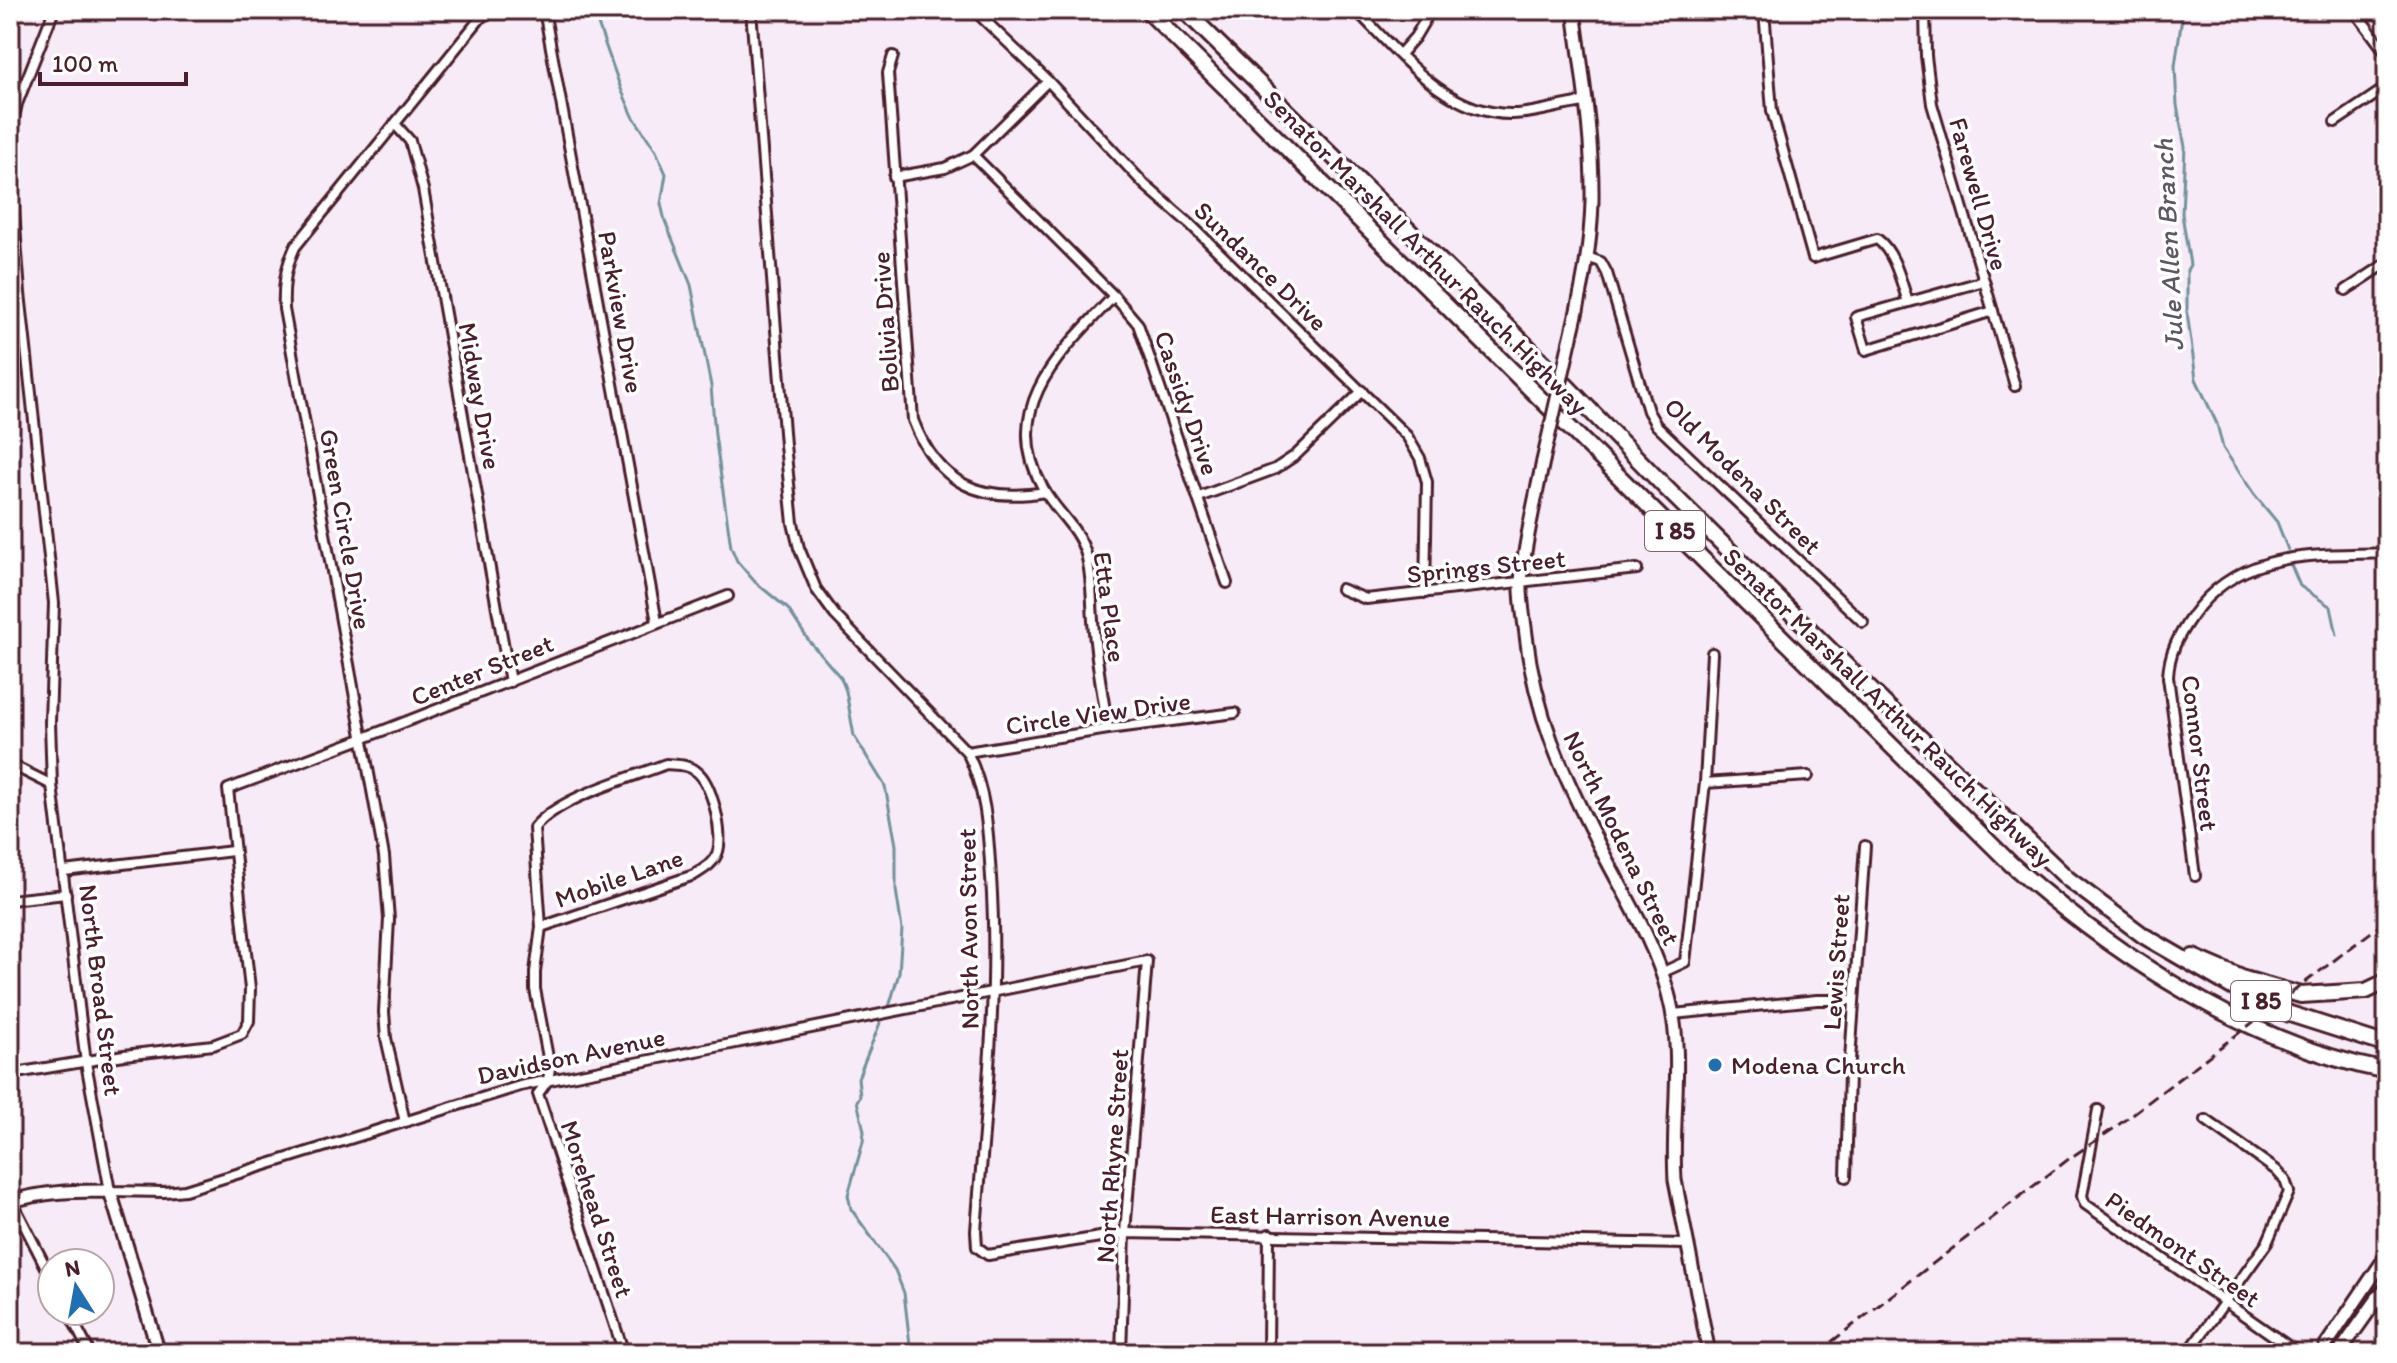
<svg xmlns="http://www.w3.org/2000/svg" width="2397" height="1363" viewBox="0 0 2397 1363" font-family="Itim,sans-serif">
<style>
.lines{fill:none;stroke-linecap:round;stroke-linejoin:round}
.stream{stroke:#72919b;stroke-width:3}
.street-casing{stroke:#4a1f2b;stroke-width:14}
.secondary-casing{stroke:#4a1f2b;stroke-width:17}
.highway-casing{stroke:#4a1f2b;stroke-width:20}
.street{stroke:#fff;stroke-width:8}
.secondary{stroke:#fff;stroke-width:11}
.highway{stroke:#fff;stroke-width:14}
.rail{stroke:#4a1f2b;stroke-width:3;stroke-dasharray:12 6;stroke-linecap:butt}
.secondary-bridge-casing{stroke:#4a1f2b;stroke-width:17;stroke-linecap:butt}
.secondary-bridge{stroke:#fff;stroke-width:11}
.poi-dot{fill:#1f6fb2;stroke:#fff;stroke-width:3}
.labels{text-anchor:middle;stroke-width:7;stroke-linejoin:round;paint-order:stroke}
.shield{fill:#fff;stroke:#80626b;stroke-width:2}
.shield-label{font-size:24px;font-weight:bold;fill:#4a1f2b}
.street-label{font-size:26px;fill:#4a1f2b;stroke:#fff}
.poi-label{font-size:26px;fill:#4a1f2b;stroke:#fff;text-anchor:start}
.water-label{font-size:28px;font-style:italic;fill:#5e5863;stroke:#fff}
</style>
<rect width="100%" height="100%" fill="#f7ebf7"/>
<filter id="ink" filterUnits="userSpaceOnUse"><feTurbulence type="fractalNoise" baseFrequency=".0125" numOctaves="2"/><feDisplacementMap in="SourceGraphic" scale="16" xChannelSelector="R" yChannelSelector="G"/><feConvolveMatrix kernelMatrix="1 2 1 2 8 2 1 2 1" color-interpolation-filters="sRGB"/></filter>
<g filter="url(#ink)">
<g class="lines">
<!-- stream -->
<g class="stream">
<path d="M593 10 621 89 633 116 656 151 666 174 661 204 665 221 691 285 711 386 715 435 731 547 737 561 755 582 788 609 809 641 841 678 846 691 854 736 885 786 896 845V890L902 929 899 973 889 1007"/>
<path d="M2183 10 2175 66 2177 105 2185 147 2182 214 2190 265 2187 270V312L2196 379 2217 424 2223 448 2254 494 2277 522 2288 550"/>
<path d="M2291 565 2300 586 2331 607 2337 635"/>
<path d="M880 1023 858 1078 860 1096 857 1101 864 1131 863 1142 848 1195 851 1209 895 1270 904 1293 911 1353"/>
</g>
<defs>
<g id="street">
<path d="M54 10 17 104 11 131 10 159 20 293 54 603 50 722 52 785 86 1063 110 1191 164 1192 185 1190 520 1086 1147 961 1125 1233 1121 1353"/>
<path d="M544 10 657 622"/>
<path d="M751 10 785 445 793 523 799 548 816 589 835 615 967 752C987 792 988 833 991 877 999 995 985 1113 976 1231L977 1247 988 1255 1125 1233 1686 1244"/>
<path d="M974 10 1048 81 1145 185 1190 224 1407 436 1420 458 1427 482 1425 593"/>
<path d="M1356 10C1399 53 1446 115 1512 114 1537 114 1561 104 1586 102"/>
<path d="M1764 10 1772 111 1813 258 1877 239C1895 252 1901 282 1908 302"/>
<path d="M1925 10 1926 56 1932 104 2015 386"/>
<path d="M2354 10 2387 54"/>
<path d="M1400 54 1415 37 1431 10"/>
<path d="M893 56 888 73 913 420C937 483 979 503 1045 492"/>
<path d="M2335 122 2387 87"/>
<path d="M395 124 410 141 423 189 510 682"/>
<path d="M973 155 1114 296 1138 324 1227 583"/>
<path d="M894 177 945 168 973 155 1048 81"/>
<path d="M1587 257 1601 262 1607 273 1648 411 1656 425 1863 622"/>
<path d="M1984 281 1856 317 1866 350 1993 311"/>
<path d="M2346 290 2387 263"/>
<path d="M1199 497 1275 469 1296 455 1362 391"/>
<path d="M1341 589 1366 599 1637 569"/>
<path d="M1108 729C1103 697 1097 665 1094 632 1091 606 1093 580 1086 554 1078 527 1056 512 1043 488 998 407 1062 351 1114 296"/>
<path d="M967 752 1108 729 1235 713"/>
<path d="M10 764 52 785"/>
<path d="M666 764C677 765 687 764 696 771 712 782 725 837 717 854 712 865 703 869 694 875L541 927 534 828C559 797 628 779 666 764Z"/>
<path d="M1705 783 1808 776"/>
<path d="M64 871 233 851"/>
<path d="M2195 876 2168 677C2169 653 2178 636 2192 616 2240 548 2314 556 2387 553"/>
<path d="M10 900 66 894"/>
<path d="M541 927 535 972V989L550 1068 548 1080 538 1094 624 1353"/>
<path d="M1661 973 1685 962 1705 783 1712 653"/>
<path d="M1673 1014 1817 1000H1854"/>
<path d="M10 1074 124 1055 213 1045 242 1034 249 1021 250 989 228 789 364 738 728 596"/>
<path d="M2098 1110 2082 1196 2085 1204 2298 1353"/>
<path d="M405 1122 386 1038 384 1012 389 919 384 856 284 309C283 286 285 269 295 247L487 10"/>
<path d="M1846 1177 1849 1074 1865 846"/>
<path d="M12 1201 52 1279"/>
<path d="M68 1311 90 1353"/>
<path d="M1941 1348V1353"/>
<path d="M1268 1353 1269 1234"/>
<path d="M2188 1353 2267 1243 2289 1192 2285 1180 2276 1170 2206 1120"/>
</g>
<g id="secondary">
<path d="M1570 341C1581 295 1591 248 1592 201 1593 137 1582 73 1574 10"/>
<path d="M1543 461C1535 501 1525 541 1521 581 1520 598 1524 617 1526 635 1535 714 1563 775 1599 845 1623 893 1654 940 1668 993 1685 1054 1671 1117 1675 1180L1709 1353"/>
<path d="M10 1202C43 1191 76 1191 110 1191L159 1353"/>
<path d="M2324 1353 2326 1345 2387 1255"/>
<path d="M2339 1353 2383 1291"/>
</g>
<g id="highway">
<path d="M1147 10 2011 864C2114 955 2250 1045 2387 1071"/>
<path d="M1184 10 1546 365 1666 488 1888 707 2068 879 2144 936 2246 995 2290 1014 2387 1045"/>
<path d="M2193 957 2244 979 2301 995 2366 991 2387 981"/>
<path d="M2379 1297 2387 1291"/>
</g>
</defs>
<!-- street casing -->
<use href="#street" class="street-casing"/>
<!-- secondary casing -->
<use href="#secondary" class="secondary-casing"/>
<!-- highway casing -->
<use href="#highway" class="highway-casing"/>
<!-- street -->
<use href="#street" class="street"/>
<!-- secondary -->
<use href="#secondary" class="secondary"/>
<!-- highway -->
<use href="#highway" class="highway"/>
<!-- rail -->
<path class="rail" d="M1817 1353 2070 1158 2113 1129 2387 920"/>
<defs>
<path id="secondary-bridge" d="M1543 461 1570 341"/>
</defs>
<!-- secondary-bridge casing -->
<use href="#secondary-bridge" class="secondary-bridge-casing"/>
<!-- secondary-bridge -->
<use href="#secondary-bridge" class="secondary-bridge"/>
</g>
</g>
<!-- markers -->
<circle class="poi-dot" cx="1715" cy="1065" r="8"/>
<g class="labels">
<!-- shield labels -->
<g class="shield">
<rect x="1645" y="511" width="60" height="40" rx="6"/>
<rect x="2231" y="981" width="60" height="40" rx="6"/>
</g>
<g class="shield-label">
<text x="1675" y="539">I 85</text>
<text x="2261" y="1009">I 85</text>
</g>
<!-- street labels -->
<g class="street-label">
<text transform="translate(1979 194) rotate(74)" y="9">Farewell Drive</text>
<text transform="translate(1426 252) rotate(45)" y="9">Senator Marshall Arthur Rauch Highway</text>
<text transform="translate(1261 266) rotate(44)" y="9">Sundance Drive</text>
<text transform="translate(621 312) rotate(80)" y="9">Parkview Drive</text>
<text transform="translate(885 322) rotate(-94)" y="9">Bolivia Drive</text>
<text transform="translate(480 396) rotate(80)" y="9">Midway Drive</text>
<text transform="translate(1187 403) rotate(71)" y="9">Cassidy Drive</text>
<text transform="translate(1743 476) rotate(45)" y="9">Old Modena Street</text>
<text transform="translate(346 529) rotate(80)" y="9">Green Circle Drive</text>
<text transform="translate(1486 566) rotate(-6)" y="9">Springs Street</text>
<text transform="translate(1110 607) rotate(82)" y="9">Etta Place</text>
<text transform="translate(482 670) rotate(-22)" y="9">Center Street</text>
<text transform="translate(1888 707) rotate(44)" y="9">Senator Marshall Arthur Rauch Highway</text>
<text transform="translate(1098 713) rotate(-8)" y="9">Circle View Drive</text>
<text transform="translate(2200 753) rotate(83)" y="9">Connor Street</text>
<text transform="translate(1622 838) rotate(64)" y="9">North Modena Street</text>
<text transform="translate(619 878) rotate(-19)" y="9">Mobile Lane</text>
<text transform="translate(968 929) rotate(-91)" y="9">North Avon Street</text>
<text transform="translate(1836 962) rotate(-86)" y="9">Lewis Street</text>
<text transform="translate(101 990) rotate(83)" y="9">North Broad Street</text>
<text transform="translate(571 1056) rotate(-12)" y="9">Davidson Avenue</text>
<text transform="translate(1112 1156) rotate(-86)" y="9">North Rhyne Street</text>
<text transform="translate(597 1209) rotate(72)" y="9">Morehead Street</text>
<text transform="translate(1330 1216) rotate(1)" y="9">East Harrison Avenue</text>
<text transform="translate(2183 1249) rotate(35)" y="9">Piedmont Street</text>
</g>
<!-- poi labels -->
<g class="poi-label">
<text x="1731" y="1074">Modena Church</text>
</g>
<!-- water labels -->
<g class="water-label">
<text transform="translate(2168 245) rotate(-93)" y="10">Jule Allen Branch</text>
</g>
</g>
<!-- margin -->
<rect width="2397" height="1363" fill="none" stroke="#fff" stroke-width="40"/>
<rect x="20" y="20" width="2357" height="1323" fill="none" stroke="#4a1f2b" stroke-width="3" filter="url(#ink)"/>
<!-- north arrow -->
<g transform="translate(76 1287) rotate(349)"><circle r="38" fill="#ffffff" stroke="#b7a5aa" stroke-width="2"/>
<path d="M0-6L14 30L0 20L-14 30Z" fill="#1f6fb2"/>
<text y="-12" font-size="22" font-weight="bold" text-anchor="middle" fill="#4a1f2b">N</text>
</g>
<!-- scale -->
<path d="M40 72v12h146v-12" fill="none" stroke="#4a1f2b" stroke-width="4"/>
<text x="52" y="72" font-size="24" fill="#4a1f2b" stroke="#ffffff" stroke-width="6" paint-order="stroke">100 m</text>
</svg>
